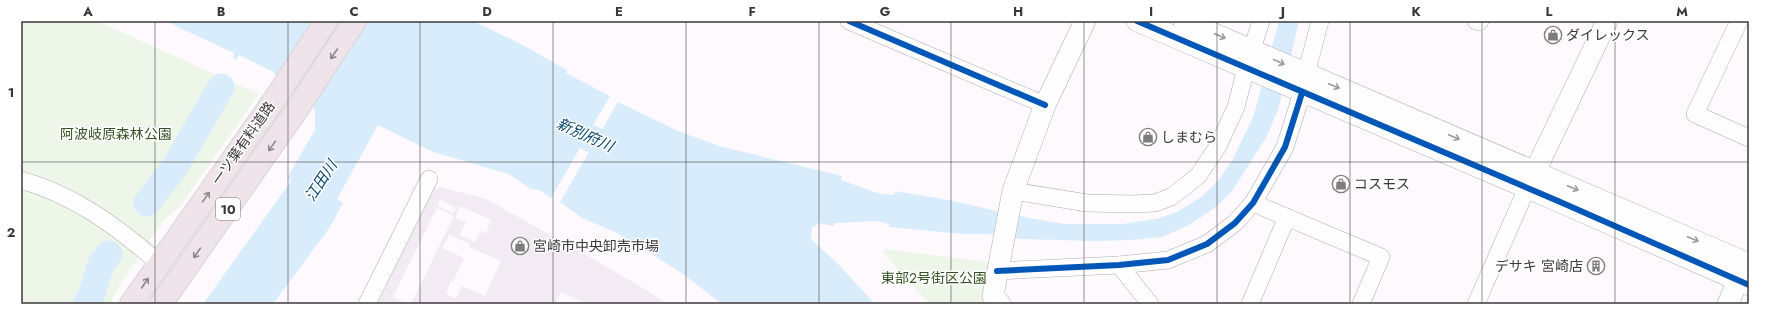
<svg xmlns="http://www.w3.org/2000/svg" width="1770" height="325" viewBox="0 0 1770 325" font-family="Jost,'Noto Sans JP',sans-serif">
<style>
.built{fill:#f3ebf3;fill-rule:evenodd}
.green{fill:#edf6e8}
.water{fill:#d9ecfb}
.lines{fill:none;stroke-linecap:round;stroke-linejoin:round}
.river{stroke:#d9ecfb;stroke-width:27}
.minor-casing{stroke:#afacaf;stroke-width:18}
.tertiary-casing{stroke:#afacaf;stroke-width:22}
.primary-casing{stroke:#d7d5d7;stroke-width:24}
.minor{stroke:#fffeff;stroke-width:17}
.tertiary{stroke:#fffeff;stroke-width:21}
.primary{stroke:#eee4ea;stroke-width:22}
.cycleway-casing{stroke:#fff;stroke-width:8}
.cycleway{stroke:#0057b8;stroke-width:6}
.oneway{stroke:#9d9b9d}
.oneway2{stroke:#8c858a}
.grid{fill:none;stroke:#3b383b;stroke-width:1;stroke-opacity:0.55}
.labels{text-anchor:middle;stroke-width:3;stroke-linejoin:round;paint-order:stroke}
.shield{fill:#fff;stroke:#767476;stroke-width:1}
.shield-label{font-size:13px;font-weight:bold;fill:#3b383b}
.poi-label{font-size:14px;fill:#3b383b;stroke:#fff;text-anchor:start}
.park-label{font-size:14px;fill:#355223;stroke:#fff}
.street-label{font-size:14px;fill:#3b383b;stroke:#fff}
.water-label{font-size:15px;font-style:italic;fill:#094668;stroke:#fff}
.neatline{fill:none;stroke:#3b383b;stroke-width:1.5}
.grid-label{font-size:13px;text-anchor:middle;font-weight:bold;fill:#3b383b}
</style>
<rect width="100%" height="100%" fill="#fdf9fd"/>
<!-- built -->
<path class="built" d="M440 187 486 199 595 260 653 294 666 304H586L561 292 555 304H522L514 301 513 304H473L470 302 469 304H411L454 216 437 208 393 297 408 304H378L431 191ZM440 200 456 208 453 213 438 206ZM460 206 491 220 486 233 481 231 475 242 460 235 466 222 455 217ZM449 235 470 244 469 247 501 261 485 296 462 286 456 298 446 294 451 281 453 282 464 258 442 248Z"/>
<!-- green -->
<g class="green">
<path d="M21 21H97L259 94 180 206 163 221 122 281 110 304H21Z"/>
<path d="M884 249 990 262 991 304H929L883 253Z"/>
</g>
<!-- water -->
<g class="water">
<path d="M165 21H473L519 43 567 70 566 73 610 96 551 198 540 190 531 189 509 174 433 152 378 125 337 199 343 203 330 227 273 304H203L291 181 287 178 315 130V110L273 72 239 55 236 60 233 58 234 53Z"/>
<path d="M1279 21H1299L1279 107 1267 136 1232 191 1216 207 1189 225 1162 237 1132 240 1095 241 1020 239 987 234H962L889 227V224L876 221 835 223 834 226 819 223 812 228 811 239 838 264 875 304H722L683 274 644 249 615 232 582 218 560 202 618 102 678 131 719 146 842 176 841 180 880 194 894 195 895 191 949 200 1024 217 1064 224H1122L1157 219 1177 212 1201 197 1218 181 1233 159 1254 115Z"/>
</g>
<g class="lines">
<!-- river -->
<g class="river">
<path d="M554 122 628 155"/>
<path d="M147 203 176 165 221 87"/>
<path d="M86 304 90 299 101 264 109 254"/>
</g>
<defs>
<g id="minor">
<path d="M849 21 1045 105"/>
<path d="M1476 21 1479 22 1480 21"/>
<path d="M1739 21 1695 114 1749 138"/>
<path d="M1306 74 1320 21"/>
<path d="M21 180C75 195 117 227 159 263"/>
<path d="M1013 191 1087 203 1131 204 1155 203 1171 197 1198 176 1218 146 1236 107 1246 68 1261 21"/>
<path d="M1253 203 1381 257 1361 304"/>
<path d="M1119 265 1150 304"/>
<path d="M997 271 1119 265 1168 260 1207 244 1235 223 1253 203 1285 147 1302 93"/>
<path d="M367 304 429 179"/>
<path d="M1250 304 1287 217"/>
<path d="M1476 304 1527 188"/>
</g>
<g id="tertiary">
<path d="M1137 21 1558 201 1749 285"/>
<path d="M1184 21 1749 264"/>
<path d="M1529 184 1607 21"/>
<path d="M1000 304 993 296 1013 191 1045 105 1085 21"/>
<path d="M1728 304 1738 280"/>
</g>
<g id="primary">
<path d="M131 304 272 103 326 21"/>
<path d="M161 304 294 114 355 21"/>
</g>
</defs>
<!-- minor casing -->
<use href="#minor" class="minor-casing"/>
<!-- tertiary casing -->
<use href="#tertiary" class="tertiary-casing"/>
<!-- primary casing -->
<use href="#primary" class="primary-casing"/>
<!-- minor -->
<use href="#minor" class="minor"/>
<!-- tertiary -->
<use href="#tertiary" class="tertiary"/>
<!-- primary -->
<use href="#primary" class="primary"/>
<defs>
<g id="cycleway">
<path d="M849 21 1045 105"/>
<path d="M1137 21 1558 201 1749 285"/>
<path d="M997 271 1119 265 1168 260 1207 244 1235 223 1253 203 1285 147 1302 93"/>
</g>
</defs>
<!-- cycleway casing -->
<use href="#cycleway" class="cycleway-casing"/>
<!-- cycleway -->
<use href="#cycleway" class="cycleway"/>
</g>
<!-- one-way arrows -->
<defs><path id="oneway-shaft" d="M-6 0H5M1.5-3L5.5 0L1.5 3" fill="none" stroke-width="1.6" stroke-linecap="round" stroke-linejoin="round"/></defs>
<g class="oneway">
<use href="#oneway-shaft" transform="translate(1220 36) rotate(23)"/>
<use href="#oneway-shaft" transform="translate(1279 62) rotate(24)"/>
<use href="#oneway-shaft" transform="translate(1334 86) rotate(23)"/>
<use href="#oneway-shaft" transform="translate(1454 137) rotate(23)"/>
<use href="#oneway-shaft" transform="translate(1573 188) rotate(23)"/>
<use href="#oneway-shaft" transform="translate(1693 239) rotate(23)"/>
</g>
<g class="oneway2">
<use href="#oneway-shaft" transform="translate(334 54) rotate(124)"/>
<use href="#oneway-shaft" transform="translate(272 146) rotate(125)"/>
<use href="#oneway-shaft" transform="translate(206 197) rotate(-55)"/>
<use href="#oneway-shaft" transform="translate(197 253) rotate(125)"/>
<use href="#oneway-shaft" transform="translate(145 283) rotate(-56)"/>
</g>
<!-- grid -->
<path class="grid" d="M155 21V304M288 21V304M420 21V304M553 21V304M686 21V304M819 21V304M951 21V304M1084 21V304M1217 21V304M1350 21V304M1482 21V304M1615 21V304M21 162H1749"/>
<!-- icons -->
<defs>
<symbol id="shop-ring" viewBox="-11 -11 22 22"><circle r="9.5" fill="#fff" stroke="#7f7c7f" stroke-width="1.5"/><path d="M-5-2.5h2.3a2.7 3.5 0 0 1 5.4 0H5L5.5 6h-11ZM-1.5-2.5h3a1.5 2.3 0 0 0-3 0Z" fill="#7f7c7f"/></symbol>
<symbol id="building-ring" viewBox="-11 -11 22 22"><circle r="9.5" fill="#fff" stroke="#7f7c7f" stroke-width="1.5"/><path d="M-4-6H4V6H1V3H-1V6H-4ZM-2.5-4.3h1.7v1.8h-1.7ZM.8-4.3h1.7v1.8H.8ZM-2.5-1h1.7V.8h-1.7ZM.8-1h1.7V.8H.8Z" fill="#7f7c7f"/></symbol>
</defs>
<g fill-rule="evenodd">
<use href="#shop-ring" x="1543" y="25" width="20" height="20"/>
<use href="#shop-ring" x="1138" y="127" width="20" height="20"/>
<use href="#shop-ring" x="1331" y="174" width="20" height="20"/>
<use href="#shop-ring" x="510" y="236" width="20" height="20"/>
<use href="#building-ring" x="1586" y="256" width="20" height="20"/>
</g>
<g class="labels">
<!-- shield labels -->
<rect class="shield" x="216" y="198" width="24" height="22" rx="3"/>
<g class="shield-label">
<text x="228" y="214">10</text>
</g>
<!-- poi labels -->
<g class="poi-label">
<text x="1566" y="40">ダイレックス</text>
<text x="1161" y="142">しまむら</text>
<text x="1354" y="189">コスモス</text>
<text x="533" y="251">宮崎市中央卸売市場</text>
<text x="1583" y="271" text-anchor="end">デサキ 宮崎店</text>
</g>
<!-- park labels -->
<g class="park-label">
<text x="116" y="139">阿波岐原森林公園</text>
<text x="934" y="283">東部2号街区公園</text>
</g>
<!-- street labels -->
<g class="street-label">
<text transform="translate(243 143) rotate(-55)" y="5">一ツ葉有料道路</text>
</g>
<!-- water labels -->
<g class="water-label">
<text transform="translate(585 135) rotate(24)" y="5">新別府川</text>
<text transform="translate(321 181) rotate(-57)" y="5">江田川</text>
</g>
</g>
<!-- border -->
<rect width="1770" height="325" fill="none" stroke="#ffffff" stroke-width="44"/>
<rect x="22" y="22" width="1726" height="281" class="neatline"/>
<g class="grid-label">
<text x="88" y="16">A</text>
<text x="221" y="16">B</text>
<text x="354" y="16">C</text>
<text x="487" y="16">D</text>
<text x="619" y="16">E</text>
<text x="752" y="16">F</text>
<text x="885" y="16">G</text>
<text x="1018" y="16">H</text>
<text x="1151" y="16">I</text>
<text x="1283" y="16">J</text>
<text x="1416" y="16">K</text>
<text x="1549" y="16">L</text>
<text x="1682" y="16">M</text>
<text x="11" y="97">1</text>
<text x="11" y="237">2</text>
</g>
</svg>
